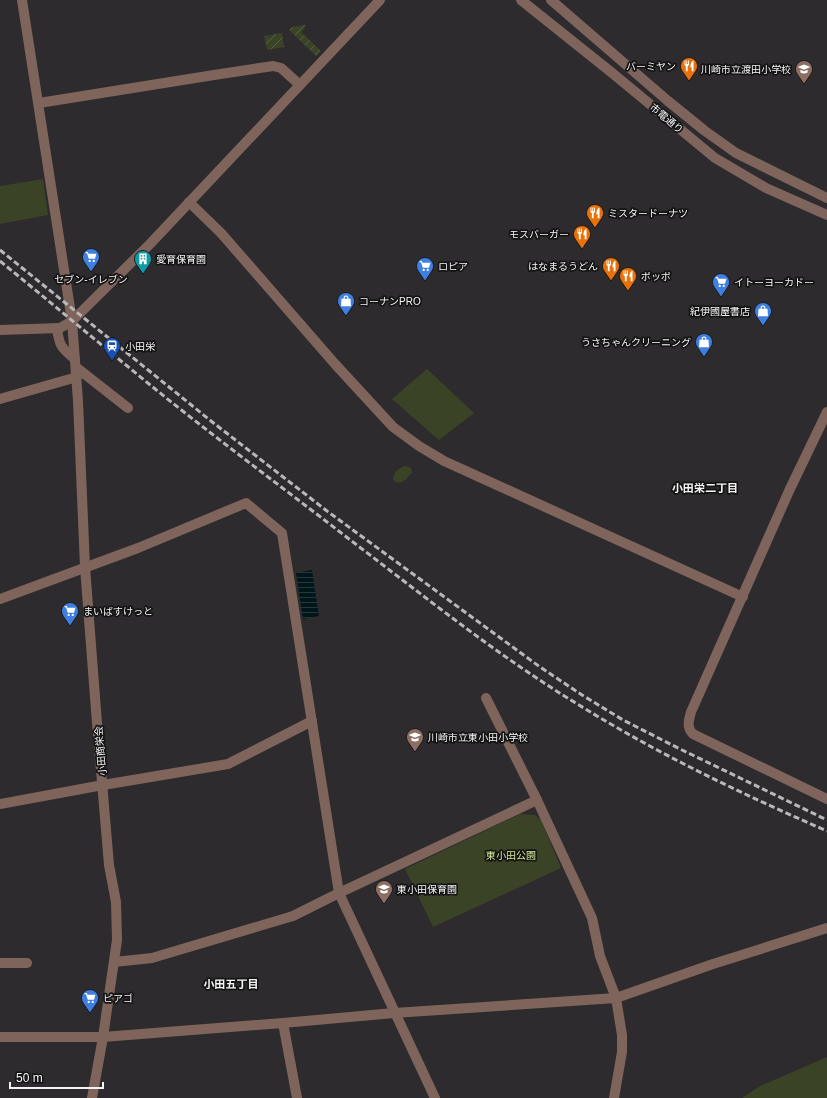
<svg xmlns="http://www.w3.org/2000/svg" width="827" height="1098" viewBox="0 0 827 1098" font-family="Arial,'Noto Sans JP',sans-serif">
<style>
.green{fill:#3a4325}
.garden{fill:url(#garden-furrows)}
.water{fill:url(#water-rules)}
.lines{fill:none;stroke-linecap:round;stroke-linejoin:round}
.minor{stroke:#7e645b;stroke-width:10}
.rail{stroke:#b9b8b9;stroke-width:3;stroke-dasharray:6 3;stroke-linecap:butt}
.labels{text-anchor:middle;stroke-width:3.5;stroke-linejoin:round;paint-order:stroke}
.poi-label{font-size:10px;fill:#f5f4f5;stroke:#151415;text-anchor:start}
.street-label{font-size:10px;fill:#f5f4f5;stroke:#151415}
.park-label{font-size:10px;fill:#d1e894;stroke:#151415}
.neighbourhood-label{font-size:11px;font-weight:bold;fill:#f5f4f5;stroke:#151415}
</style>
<defs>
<pattern id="garden-furrows" width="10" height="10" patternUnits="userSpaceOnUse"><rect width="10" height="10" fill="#3a4325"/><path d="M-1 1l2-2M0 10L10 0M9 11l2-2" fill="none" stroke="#575f45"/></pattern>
<pattern id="water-rules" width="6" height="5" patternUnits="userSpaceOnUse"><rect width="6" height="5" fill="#001619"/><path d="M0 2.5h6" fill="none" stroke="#26383b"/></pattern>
</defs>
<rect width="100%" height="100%" fill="#2d2b2d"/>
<!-- green -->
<g class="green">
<path d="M43 179 48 215 0 224V186Z"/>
<path d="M427 369 474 413 439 440 392 399Z"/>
<path d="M405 466 411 468 412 472C408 478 403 484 395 482L393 479C394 472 398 468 405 466Z"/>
<path d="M520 814 535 815 541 820 561 868 433 927 405 869Z"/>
<path d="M827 1057V1098H742L760 1086Z"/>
</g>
<!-- garden -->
<g class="garden">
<path d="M305 25 306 26 301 32 321 51 316 56 289 30 292 27Z"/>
<path d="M282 33 284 47 267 50 264 36Z"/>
</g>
<!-- water -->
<path class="water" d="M312 570 319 616 303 619 296 573Z"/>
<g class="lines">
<!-- minor -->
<g class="minor">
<path d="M22 0 72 321 78 401 85 567 97 723 109 865 116 902 117 940 103 1037 92 1098"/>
<path d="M521 0 611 72 715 158 766 188 827 215"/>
<path d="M551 0 668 101 705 131 736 153 827 198"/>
<path d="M39 103 214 75 273 66 281 68 300 85"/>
<path d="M189 202 221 233 335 364 393 427 419 446 444 461 743 597"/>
<path d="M57 328C59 345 61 348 75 359"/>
<path d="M0 330 60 328 72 321 150 244 380 0"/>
<path d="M77 368 128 408"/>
<path d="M0 399 77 377"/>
<path d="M827 412 789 491 691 712C689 720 686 727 693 734L827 799"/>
<path d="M0 599 138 548 246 503 282 533 339 893 435 1098"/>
<path d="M486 698 537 800 592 918 600 956 616 998 622 1035V1052L614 1098"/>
<path d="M0 804 103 785 228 764 312 721"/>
<path d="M114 962 152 958 293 916 339 893 537 800"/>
<path d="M0 963H27"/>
<path d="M283 1023 297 1098"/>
<path d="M0 1037H103L283 1023 394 1013 616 998 713 964 827 928"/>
</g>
<!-- rail -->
<g class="rail">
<path d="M0 250 211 421 327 511 540 667 582 695 623 720 680 749 827 820"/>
<path d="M0 261C50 302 99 343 149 384 214 437 282 487 349 539 424 596 498 656 579 705 658 754 742 794 827 831"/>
</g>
</g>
<!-- icons -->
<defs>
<symbol id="restaurant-pin" viewBox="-11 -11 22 30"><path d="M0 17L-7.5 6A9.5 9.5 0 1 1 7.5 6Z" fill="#e8710a" stroke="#151415"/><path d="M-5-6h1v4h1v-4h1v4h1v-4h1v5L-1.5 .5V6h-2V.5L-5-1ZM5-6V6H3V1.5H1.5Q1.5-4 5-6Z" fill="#fff"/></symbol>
<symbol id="school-pin" viewBox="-11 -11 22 30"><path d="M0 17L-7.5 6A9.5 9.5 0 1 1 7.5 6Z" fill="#8d6e63" stroke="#151415"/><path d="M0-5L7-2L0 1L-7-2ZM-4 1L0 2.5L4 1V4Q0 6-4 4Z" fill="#fff"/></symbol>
<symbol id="supermarket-pin" viewBox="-11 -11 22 30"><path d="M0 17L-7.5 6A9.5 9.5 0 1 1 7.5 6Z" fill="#3f7fe0" stroke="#151415"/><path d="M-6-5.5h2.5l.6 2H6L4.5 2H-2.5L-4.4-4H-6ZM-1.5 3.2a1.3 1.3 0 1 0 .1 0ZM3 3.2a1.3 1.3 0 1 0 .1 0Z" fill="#fff"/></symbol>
<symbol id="building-pin" viewBox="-11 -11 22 30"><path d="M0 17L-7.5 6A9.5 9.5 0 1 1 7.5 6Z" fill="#0f9aa8" stroke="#151415"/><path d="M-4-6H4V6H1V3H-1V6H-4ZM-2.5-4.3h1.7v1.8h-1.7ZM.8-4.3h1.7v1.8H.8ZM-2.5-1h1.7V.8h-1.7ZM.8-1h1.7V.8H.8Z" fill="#fff"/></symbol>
<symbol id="shop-pin" viewBox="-11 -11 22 30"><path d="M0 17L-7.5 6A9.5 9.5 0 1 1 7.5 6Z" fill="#3f7fe0" stroke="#151415"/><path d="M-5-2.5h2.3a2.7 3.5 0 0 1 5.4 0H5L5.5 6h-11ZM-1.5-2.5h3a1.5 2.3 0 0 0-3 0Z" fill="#fff"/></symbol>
<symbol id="station-pin" viewBox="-11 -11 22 30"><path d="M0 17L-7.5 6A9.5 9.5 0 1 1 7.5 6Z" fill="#1a4fb4" stroke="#151415"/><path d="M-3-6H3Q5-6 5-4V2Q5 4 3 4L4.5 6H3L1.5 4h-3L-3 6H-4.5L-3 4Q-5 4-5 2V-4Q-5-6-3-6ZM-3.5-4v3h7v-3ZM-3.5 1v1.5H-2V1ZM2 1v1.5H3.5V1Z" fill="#fff"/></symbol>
</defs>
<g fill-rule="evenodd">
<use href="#restaurant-pin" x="679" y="56" width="20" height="27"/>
<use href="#school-pin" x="794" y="59" width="20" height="27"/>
<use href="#restaurant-pin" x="585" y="203" width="20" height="27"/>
<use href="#restaurant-pin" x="572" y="224" width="20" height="27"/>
<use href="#supermarket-pin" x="81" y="247" width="20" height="27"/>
<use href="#building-pin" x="133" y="249" width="20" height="27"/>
<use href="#supermarket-pin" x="415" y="256" width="20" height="27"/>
<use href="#restaurant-pin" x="601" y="256" width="20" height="27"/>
<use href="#restaurant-pin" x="618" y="266" width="20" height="27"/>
<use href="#supermarket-pin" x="711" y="272" width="20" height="27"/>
<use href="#shop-pin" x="336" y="291" width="20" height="27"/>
<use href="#shop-pin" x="753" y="301" width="20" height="27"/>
<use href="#shop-pin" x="694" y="332" width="20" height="27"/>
<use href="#station-pin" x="102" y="336" width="20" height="27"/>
<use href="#supermarket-pin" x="60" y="601" width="20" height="27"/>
<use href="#school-pin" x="405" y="727" width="20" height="27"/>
<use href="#school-pin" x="374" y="879" width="20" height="27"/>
<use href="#supermarket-pin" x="80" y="988" width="20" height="27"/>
</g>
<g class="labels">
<!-- poi labels -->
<g class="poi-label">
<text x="676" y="70" text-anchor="end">バーミヤン</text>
<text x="791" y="73" text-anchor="end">川崎市立渡田小学校</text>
<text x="608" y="217">ミスタードーナツ</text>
<text x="569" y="238" text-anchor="end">モスバーガー</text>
<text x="156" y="263">愛育保育園</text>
<text x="438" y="270">ロピア</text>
<text x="598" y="270" text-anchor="end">はなまるうどん</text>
<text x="641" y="280">ポッポ</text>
<text x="91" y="283" text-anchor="middle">セブン-イレブン</text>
<text x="734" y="286">イトーヨーカドー</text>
<text x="359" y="305">コーナンPRO</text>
<text x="750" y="315" text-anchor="end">紀伊國屋書店</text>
<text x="691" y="346" text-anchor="end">うさちゃんクリーニング</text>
<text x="125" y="350">小田栄</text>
<text x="83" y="615">まいばすけっと</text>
<text x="428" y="741">川崎市立東小田小学校</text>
<text x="397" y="893">東小田保育園</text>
<text x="103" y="1002">ピアゴ</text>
</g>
<!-- street labels -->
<g class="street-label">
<text transform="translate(667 118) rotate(40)" y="4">市電通り</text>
<text transform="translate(100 751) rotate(-95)" y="4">小田商栄会</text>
</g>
<!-- park labels -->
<g class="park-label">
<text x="511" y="859">東小田公園</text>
</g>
<!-- neighbourhood labels -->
<g class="neighbourhood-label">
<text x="705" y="492">小田栄二丁目</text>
<text x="231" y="988">小田五丁目</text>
</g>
</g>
<!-- scale -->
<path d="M10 1082v6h93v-6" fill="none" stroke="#f5f4f5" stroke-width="2"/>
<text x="16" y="1082" font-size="12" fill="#f5f4f5" stroke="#151415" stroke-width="3" paint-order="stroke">50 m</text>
</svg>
